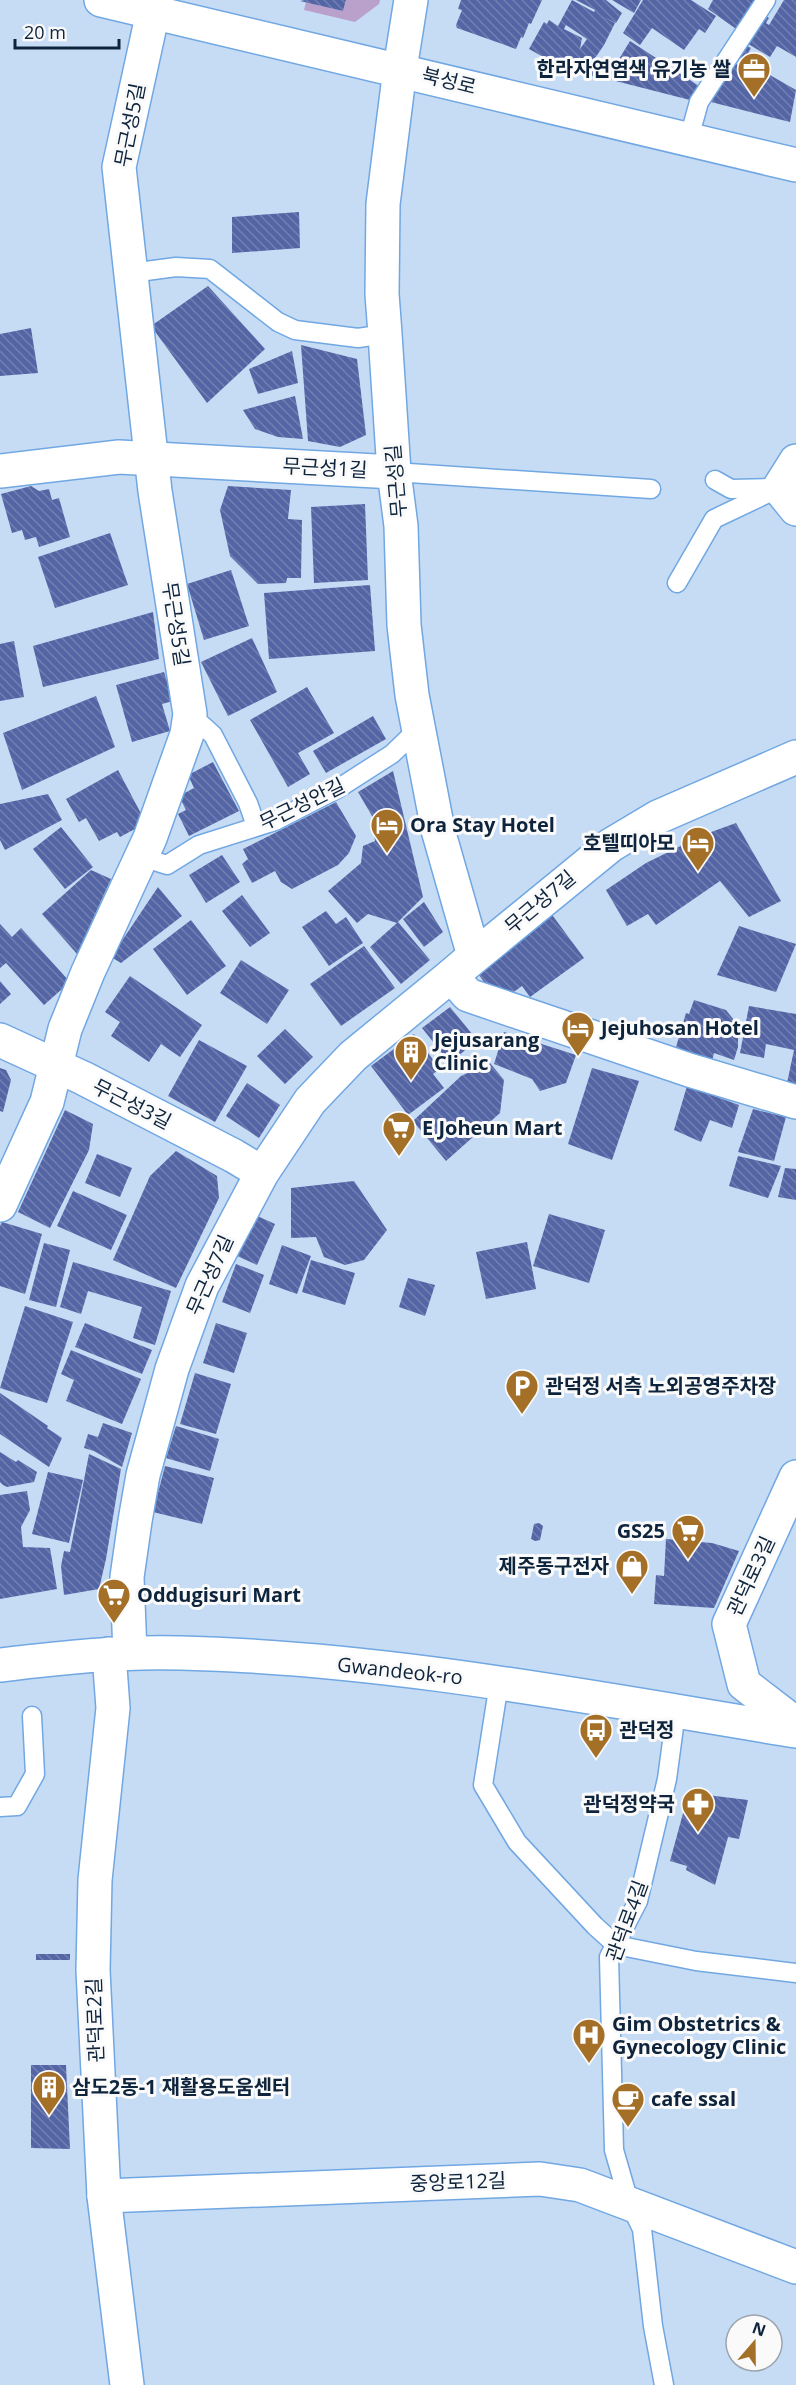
<svg xmlns="http://www.w3.org/2000/svg" width="796" height="2385" viewBox="0 0 796 2385" font-family="'Open Sans','Noto Sans KR',sans-serif">
<style>
.green{fill:#baa1cb}
.building{fill:url(#building-back-hatch);fill-rule:evenodd}
.lines{fill:none;stroke-linecap:round;stroke-linejoin:round}
.lane-casing{stroke:#71a7e2;stroke-width:21}
.street-casing{stroke:#71a7e2;stroke-width:36}
.secondary-casing{stroke:#71a7e2;stroke-width:36}
.lane{stroke:#fff;stroke-width:18}
.street{stroke:#fff;stroke-width:33}
.secondary{stroke:#fff;stroke-width:33}
.labels{text-anchor:middle;stroke-width:6;stroke-linejoin:round;paint-order:stroke}
.poi-label{font-size:20px;font-weight:bold;fill:#0e243c;stroke:#fafafa;text-anchor:start}
.street-label{font-size:20px;fill:#0e243c;stroke:#fafafa}
</style>
<defs>
<pattern id="building-back-hatch" width="6" height="6" patternUnits="userSpaceOnUse" patternTransform="scale(1.5)"><rect width="6" height="6" fill="#5465a6"/><path d="M-1 5l2 2M0 0l6 6M5-1l2 2" fill="none" stroke="#727faf"/></pattern>
</defs>
<rect width="100%" height="100%" fill="#c6dcf5"/>
<!-- green -->
<path class="green" d="M346 0H380L379 4 355 22 304 10 306 2 343 11Z"/>
<!-- building -->
<g class="building">
<path d="M305 0H346L343 11 300 1Z"/>
<path d="M461 0H542L531 24 529 23 523 38 521 37 516 49 457 28 456 25 462 10 458 9Z"/>
<path d="M572 0 594 12 595 10 576 0H606L622 13 616 23 601 16 615 23 604 45 591 64 597 68 592 77 576 73 581 64 580 57 570 72 529 49 544 22 547 24 549 20 558 26ZM566 25 587 39 580 49 582 38 564 29Z"/>
<path d="M612 0H641L634 13Z"/>
<path d="M643 0H691L716 16 705 33 699 29 684 50 652 28 640 45 623 33Z"/>
<path d="M713 0H760L739 31 708 9Z"/>
<path d="M784 0H796V57L777 46 770 57 745 42 764 15 769 18 766 23 769 25Z"/>
<path d="M630 41 699 86 690 100 600 77 608 61 616 64Z"/>
<path d="M746 45 751 48 744 60 796 90 790 122 707 101 733 62 738 65 742 59 738 57Z"/>
<path d="M299 212 300 248 232 253V217Z"/>
<path d="M208 286 265 349 207 403 151 326Z"/>
<path d="M31 328 38 373 0 376V334Z"/>
<path d="M301 345 357 359 366 435 340 447 308 441Z"/>
<path d="M292 351 298 383 258 394 249 369Z"/>
<path d="M295 396 303 439 278 437 255 429 243 410Z"/>
<path d="M31 486 39 491 49 489 52 500 59 498 70 537 39 547 36 537 25 540 22 530 12 533 1 494Z"/>
<path d="M228 486 291 490 288 519 302 520 301 578H287L286 583 258 584 230 556 220 510Z"/>
<path d="M365 504 368 580 314 583 311 507Z"/>
<path d="M110 533 128 585 55 608 38 557Z"/>
<path d="M231 570 249 626 204 640 187 584Z"/>
<path d="M370 585 375 651 269 659 264 593Z"/>
<path d="M153 612 159 659 43 687 33 646Z"/>
<path d="M252 638 277 692 228 716 201 662Z"/>
<path d="M14 641 24 697 0 701V644Z"/>
<path d="M164 672 173 701 162 704 170 731 132 742 116 685Z"/>
<path d="M307 687 334 733 298 753 310 774 288 787 250 720Z"/>
<path d="M96 696 115 747 22 790 3 733Z"/>
<path d="M373 716 386 739 326 773 313 751Z"/>
<path d="M213 762 239 811 189 836 178 814 186 810 179 796 194 788 188 775Z"/>
<path d="M118 770 146 823 120 837 117 832 99 841 86 818 79 822 66 799Z"/>
<path d="M393 771 423 897 397 923 368 914 357 923 328 891 361 863 363 846 375 841 372 816 358 792Z"/>
<path d="M48 794 62 820 5 850 0 840V804Z"/>
<path d="M336 802 356 836 349 853 338 865 292 889 281 882 275 871 252 883 242 864 248 859 243 849Z"/>
<path d="M736 823 781 901 749 917 720 881 656 925 648 914 627 926 606 890 646 863 703 835Z"/>
<path d="M61 827 93 867 65 889 33 849Z"/>
<path d="M222 855 240 882 206 903 189 875Z"/>
<path d="M91 870 111 879 77 954 42 914Z"/>
<path d="M158 887 182 916 121 963 111 957Z"/>
<path d="M242 895 270 933 250 947 222 911Z"/>
<path d="M424 902 443 932 424 947 403 919Z"/>
<path d="M326 911 336 924 346 917 363 943 329 966 302 927Z"/>
<path d="M550 912 584 958 530 997 522 986 499 1003 474 968Z"/>
<path d="M191 920 226 966 187 995 153 949Z"/>
<path d="M398 922 430 960 401 984 370 947Z"/>
<path d="M0 924 12 937 21 928 70 982 44 1005 6 963 0 968Z"/>
<path d="M739 926 796 944 776 992 717 975Z"/>
<path d="M364 946 395 988 341 1026 310 984Z"/>
<path d="M241 960 289 990 267 1024 220 993Z"/>
<path d="M130 976 202 1025 180 1057 161 1044 149 1062 111 1036 120 1022 105 1012Z"/>
<path d="M0 981 11 994 0 1004Z"/>
<path d="M694 1000 726 1010 738 1025V1047L734 1060 714 1053 712 1061 678 1050 676 1047 686 1013 689 1014Z"/>
<path d="M749 1006 796 1014V1085L787 1083 794 1050 766 1044 764 1058 740 1053Z"/>
<path d="M450 1007 477 1040 450 1063 422 1028Z"/>
<path d="M285 1029 313 1057 285 1084 257 1056Z"/>
<path d="M504 1032 576 1055 566 1083 540 1091 532 1079 494 1064Z"/>
<path d="M414 1034 440 1069 433 1074 444 1088 408 1115 371 1066Z"/>
<path d="M199 1040 247 1066 215 1122 168 1096Z"/>
<path d="M490 1063 504 1080 500 1113 446 1161 413 1121 461 1076Z"/>
<path d="M0 1068 6 1070 11 1080 3 1112 0 1111Z"/>
<path d="M592 1068 639 1081 612 1160 568 1144Z"/>
<path d="M247 1083 280 1105 259 1138 226 1116Z"/>
<path d="M687 1086 739 1105 732 1128 710 1120 701 1142 674 1130Z"/>
<path d="M753 1109 786 1117 774 1161 738 1152Z"/>
<path d="M65 1110 93 1124 89 1150 50 1228 18 1212Z"/>
<path d="M176 1151 217 1176 219 1198 176 1288 113 1260 150 1176Z"/>
<path d="M97 1154 132 1168 120 1197 85 1183Z"/>
<path d="M738 1156 781 1166 768 1198 729 1186Z"/>
<path d="M785 1168 796 1169V1200L778 1197Z"/>
<path d="M354 1181 387 1230 364 1260 345 1265 324 1257 316 1237 291 1238V1188Z"/>
<path d="M73 1191 127 1215 111 1250 57 1226Z"/>
<path d="M253 1214 275 1224 257 1265 235 1255Z"/>
<path d="M549 1214 605 1230 589 1283 533 1266Z"/>
<path d="M2 1222 42 1234 25 1294 0 1286V1226Z"/>
<path d="M527 1242 536 1289 486 1299 476 1252Z"/>
<path d="M44 1243 70 1250 56 1307 29 1300Z"/>
<path d="M282 1245 311 1256 297 1294 269 1284Z"/>
<path d="M311 1260 355 1273 345 1305 302 1292Z"/>
<path d="M73 1262 171 1291 155 1345 133 1338 142 1307 88 1291 81 1314 60 1307Z"/>
<path d="M236 1264 264 1275 250 1313 222 1302Z"/>
<path d="M408 1278 435 1285 425 1316 399 1307Z"/>
<path d="M25 1306 73 1322 47 1403 0 1388Z"/>
<path d="M85 1323 152 1350 142 1374 75 1347Z"/>
<path d="M216 1323 247 1333 234 1373 203 1363Z"/>
<path d="M71 1350 141 1379 122 1424 66 1401 74 1380 61 1374Z"/>
<path d="M195 1373 231 1384 216 1434 180 1424Z"/>
<path d="M0 1393 48 1426 47 1428 62 1438 49 1467 0 1434Z"/>
<path d="M103 1423 132 1433 122 1467 94 1451 84 1448 88 1434 98 1437Z"/>
<path d="M176 1426 219 1439 210 1471 166 1458Z"/>
<path d="M0 1452 16 1462 18 1460 37 1472 34 1482 7 1487 3 1485 0 1482Z"/>
<path d="M89 1454 121 1469 106 1559 99 1589 64 1595 61 1566 64 1551 70 1552Z"/>
<path d="M165 1466 214 1478 202 1524 153 1512Z"/>
<path d="M48 1472 83 1480 69 1543 32 1534Z"/>
<path d="M27 1491 30 1510 21 1527 23 1547 50 1548 57 1589 0 1599V1495Z"/>
<path d="M539 1523 543 1526 540 1540 535 1541 531 1539 534 1524Z"/>
<path d="M666 1539 712 1543 739 1551 714 1608 654 1604 656 1575 664 1576Z"/>
<path d="M707 1795 748 1800 739 1839 728 1837 715 1885 686 1870 687 1866 670 1861 685 1806Z"/>
<rect x="36" y="1954" width="34" height="6"/>
<path d="M31 2065H66L70 2149 31 2148Z"/>
</g>
<g class="lines">
<defs>
<g id="lane">
<path d="M689 138 699 102 766 0"/>
<path d="M131 273 176 267 210 269 278 322 295 330 358 338 385 334"/>
<path d="M394 472 651 489"/>
<path d="M715 480 731 489 771 488"/>
<path d="M677 583 714 519 779 488"/>
<path d="M190 714 213 735 248 803 256 826"/>
<path d="M142 857 167 865 199 845 275 821 339 788 392 754 417 730"/>
<path d="M499 1683 483 1785 517 1842 595 1926 616 1945 696 1961 796 1973"/>
<path d="M0 1807 17 1806 35 1774 32 1716"/>
<path d="M664 2385 653 2326 642 2229 629 2202 614 2150 609 1957 638 1901 667 1779 676 1712"/>
</g>
<g id="street">
<path d="M411 0 400 69 383 204 382 294 385 334 394 472 401 526 404 625 412 695 438 830 474 956 451 976 468 995 689 1070 796 1102"/>
<path d="M796 461 779 488 796 509"/>
<path d="M0 471 119 457 394 472"/>
<path d="M0 1040 83 1078 234 1156 262 1173"/>
<path d="M0 1205 47 1102 65 1029 88 972 150 838 187 734 190 714 155 491 119 167 153 12"/>
<path d="M796 1477 729 1624 744 1684 796 1724"/>
<path d="M130 1653 127 1577 135 1521 143 1475 172 1369 202 1286 262 1173 310 1101 353 1056 611 845 658 817 796 757"/>
<path d="M109 1654 113 1708 95 1880 93 1970 104 2196 127 2385"/>
<path d="M104 2196 540 2179 580 2185 796 2267"/>
</g>
<g id="secondary">
<path d="M101 0 796 165"/>
<path d="M0 1665C60 1658 120 1651 181 1653 388 1658 592 1698 796 1731"/>
</g>
</defs>
<!-- lane casing -->
<use href="#lane" class="lane-casing"/>
<!-- street casing -->
<use href="#street" class="street-casing"/>
<!-- secondary casing -->
<use href="#secondary" class="secondary-casing"/>
<!-- lane -->
<use href="#lane" class="lane"/>
<!-- street -->
<use href="#street" class="street"/>
<!-- secondary -->
<use href="#secondary" class="secondary"/>
</g>
<!-- icons -->
<defs>
<symbol id="office-pin" viewBox="-11 -11 22 30"><path d="M0 17L-7.5 6A9.5 9.5 0 1 1 7.5 6Z" fill="#a47028" stroke="#fafafa"/><path d="M-6-3h4V-5.5h4V-3h4V5H-6ZM-1-4.5V-3h2v-1.5ZM-6 0V1H6V0Z" fill="#fff"/></symbol>
<symbol id="hotel-pin" viewBox="-11 -11 22 30"><path d="M0 17L-7.5 6A9.5 9.5 0 1 1 7.5 6Z" fill="#a47028" stroke="#fafafa"/><path d="M-6-4.5h1.5V1H6V5H4.5V3h-9V5H-6ZM-4 0a1.8 1.8 0 1 1 3.6 0ZM.5 0V-2.5h3Q6-2.5 6 0Z" fill="#fff"/></symbol>
<symbol id="building-pin" viewBox="-11 -11 22 30"><path d="M0 17L-7.5 6A9.5 9.5 0 1 1 7.5 6Z" fill="#a47028" stroke="#fafafa"/><path d="M-4-6H4V6H1V3H-1V6H-4ZM-2.5-4.3h1.7v1.8h-1.7ZM.8-4.3h1.7v1.8H.8ZM-2.5-1h1.7V.8h-1.7ZM.8-1h1.7V.8H.8Z" fill="#fff"/></symbol>
<symbol id="supermarket-pin" viewBox="-11 -11 22 30"><path d="M0 17L-7.5 6A9.5 9.5 0 1 1 7.5 6Z" fill="#a47028" stroke="#fafafa"/><path d="M-6-5.5h2.5l.6 2H6L4.5 2H-2.5L-4.4-4H-6ZM-1.5 3.2a1.3 1.3 0 1 0 .1 0ZM3 3.2a1.3 1.3 0 1 0 .1 0Z" fill="#fff"/></symbol>
<symbol id="parking-pin" viewBox="-11 -11 22 30"><path d="M0 17L-7.5 6A9.5 9.5 0 1 1 7.5 6Z" fill="#a47028" stroke="#fafafa"/><path d="M-3.5-5.5H1a3.5 3.5 0 0 1 0 7H-1V5.5H-3.5ZM-1-3.4V-.6H.8a1.4 1.4 0 0 0 0-2.8Z" fill="#fff"/></symbol>
<symbol id="shop-pin" viewBox="-11 -11 22 30"><path d="M0 17L-7.5 6A9.5 9.5 0 1 1 7.5 6Z" fill="#a47028" stroke="#fafafa"/><path d="M-5-2.5h2.3a2.7 3.5 0 0 1 5.4 0H5L5.5 6h-11ZM-1.5-2.5h3a1.5 2.3 0 0 0-3 0Z" fill="#fff"/></symbol>
<symbol id="bus-pin" viewBox="-11 -11 22 30"><path d="M0 17L-7.5 6A9.5 9.5 0 1 1 7.5 6Z" fill="#a47028" stroke="#fafafa"/><path d="M-5-6H5V4H4V6H2V4H-2V6H-4V4H-5ZM-3.5-4V0h7V-4ZM-3.5 1.2v1.5H-2V1.2ZM2 1.2v1.5H3.5V1.2Z" fill="#fff"/></symbol>
<symbol id="pharmacy-pin" viewBox="-11 -11 22 30"><path d="M0 17L-7.5 6A9.5 9.5 0 1 1 7.5 6Z" fill="#a47028" stroke="#fafafa"/><path d="M-2-6h4v4h4v4h-4v4h-4v-4h-4v-4h4Z" fill="#fff"/></symbol>
<symbol id="hospital-pin" viewBox="-11 -11 22 30"><path d="M0 17L-7.5 6A9.5 9.5 0 1 1 7.5 6Z" fill="#a47028" stroke="#fafafa"/><path d="M-5-5h3v3.5h4V-5h3V5h-3V1.5h-4V5h-3Z" fill="#fff"/></symbol>
<symbol id="cafe-pin" viewBox="-11 -11 22 30"><path d="M0 17L-7.5 6A9.5 9.5 0 1 1 7.5 6Z" fill="#a47028" stroke="#fafafa"/><path d="M-5.5-4.5H6V0H3Q3 3.5 0 3.5H-2.5Q-5.5 3.5-5.5 0ZM3-3.2v2h1.7v-2ZM-6 4.5H4V6H-6Z" fill="#fff"/></symbol>
</defs>
<g fill-rule="evenodd">
<use href="#office-pin" x="735" y="50" width="38" height="52"/>
<use href="#hotel-pin" x="368" y="806" width="38" height="52"/>
<use href="#hotel-pin" x="679" y="824" width="38" height="52"/>
<use href="#hotel-pin" x="559" y="1009" width="38" height="52"/>
<use href="#building-pin" x="392" y="1033" width="38" height="52"/>
<use href="#supermarket-pin" x="380" y="1109" width="38" height="52"/>
<use href="#parking-pin" x="503" y="1367" width="38" height="52"/>
<use href="#supermarket-pin" x="669" y="1512" width="38" height="52"/>
<use href="#shop-pin" x="613" y="1547" width="38" height="52"/>
<use href="#supermarket-pin" x="95" y="1576" width="38" height="52"/>
<use href="#bus-pin" x="577" y="1711" width="38" height="52"/>
<use href="#pharmacy-pin" x="679" y="1785" width="38" height="52"/>
<use href="#hospital-pin" x="570" y="2016" width="38" height="52"/>
<use href="#building-pin" x="30" y="2068" width="38" height="52"/>
<use href="#cafe-pin" x="609" y="2080" width="38" height="52"/>
</g>
<g class="labels">
<!-- poi labels -->
<g class="poi-label">
<text x="731" y="76" text-anchor="end">한라자연염색 유기농 쌀</text>
<text x="410" y="832">Ora Stay Hotel</text>
<text x="675" y="850" text-anchor="end">호텔띠아모</text>
<text x="601" y="1035">Jejuhosan Hotel</text>
<text x="434" y="1047">Jejusarang<tspan x="434" dy="23">Clinic</tspan></text>
<text x="422" y="1135">E Joheun Mart</text>
<text x="545" y="1393">관덕정 서측 노외공영주차장</text>
<text x="665" y="1538" text-anchor="end">GS25</text>
<text x="609" y="1573" text-anchor="end">제주동구전자</text>
<text x="137" y="1602">Oddugisuri Mart</text>
<text x="619" y="1737">관덕정</text>
<text x="675" y="1811" text-anchor="end">관덕정약국</text>
<text x="612" y="2031">Gim Obstetrics &amp;<tspan x="612" dy="23">Gynecology Clinic</tspan></text>
<text x="72" y="2094">삼도2동-1 재활용도움센터</text>
<text x="651" y="2106">cafe ssal</text>
</g>
<!-- street labels -->
<g class="street-label">
<text transform="translate(449 81) rotate(14)" y="7">북성로</text>
<text transform="translate(130 125) rotate(-79)" y="7">무근성5길</text>
<text transform="translate(325 468) rotate(3)" y="7">무근성1길</text>
<text transform="translate(396 481) rotate(-95)" y="7">무근성길</text>
<text transform="translate(176 624) rotate(81)" y="7">무근성5길</text>
<text transform="translate(302 804) rotate(-26)" y="7">무근성안길</text>
<text transform="translate(540 902) rotate(-40)" y="7">무근성7길</text>
<text transform="translate(132 1104) rotate(27)" y="7">무근성3길</text>
<text transform="translate(210 1275) rotate(-66)" y="7">무근성7길</text>
<text transform="translate(751 1576) rotate(-65)" y="7">관덕로3길</text>
<text transform="translate(400 1671) rotate(6)" y="7">Gwandeok-ro</text>
<text transform="translate(627 1921) rotate(-70)" y="7">관덕로4길</text>
<text transform="translate(95 2020) rotate(-92)" y="7">관덕로2길</text>
<text transform="translate(458 2182) rotate(-2)" y="7">중앙로12길</text>
</g>
</g>
<!-- north arrow -->
<g transform="translate(754 2343) rotate(20)"><circle r="28" fill="#fafafa" stroke="#9ca4ae" stroke-width="1.5"/>
<path d="M0-4.5L10 22L0 15L-10 22Z" fill="#a47028"/>
<text y="-9" font-size="16" font-weight="bold" text-anchor="middle" fill="#0e243c">N</text>
</g>
<!-- scale -->
<path d="M15 39v9h104v-9" fill="none" stroke="#0e243c" stroke-width="3"/>
<text x="24" y="39" font-size="18" fill="#0e243c" stroke="#fafafa" stroke-width="4.5" paint-order="stroke">20 m</text>
</svg>
